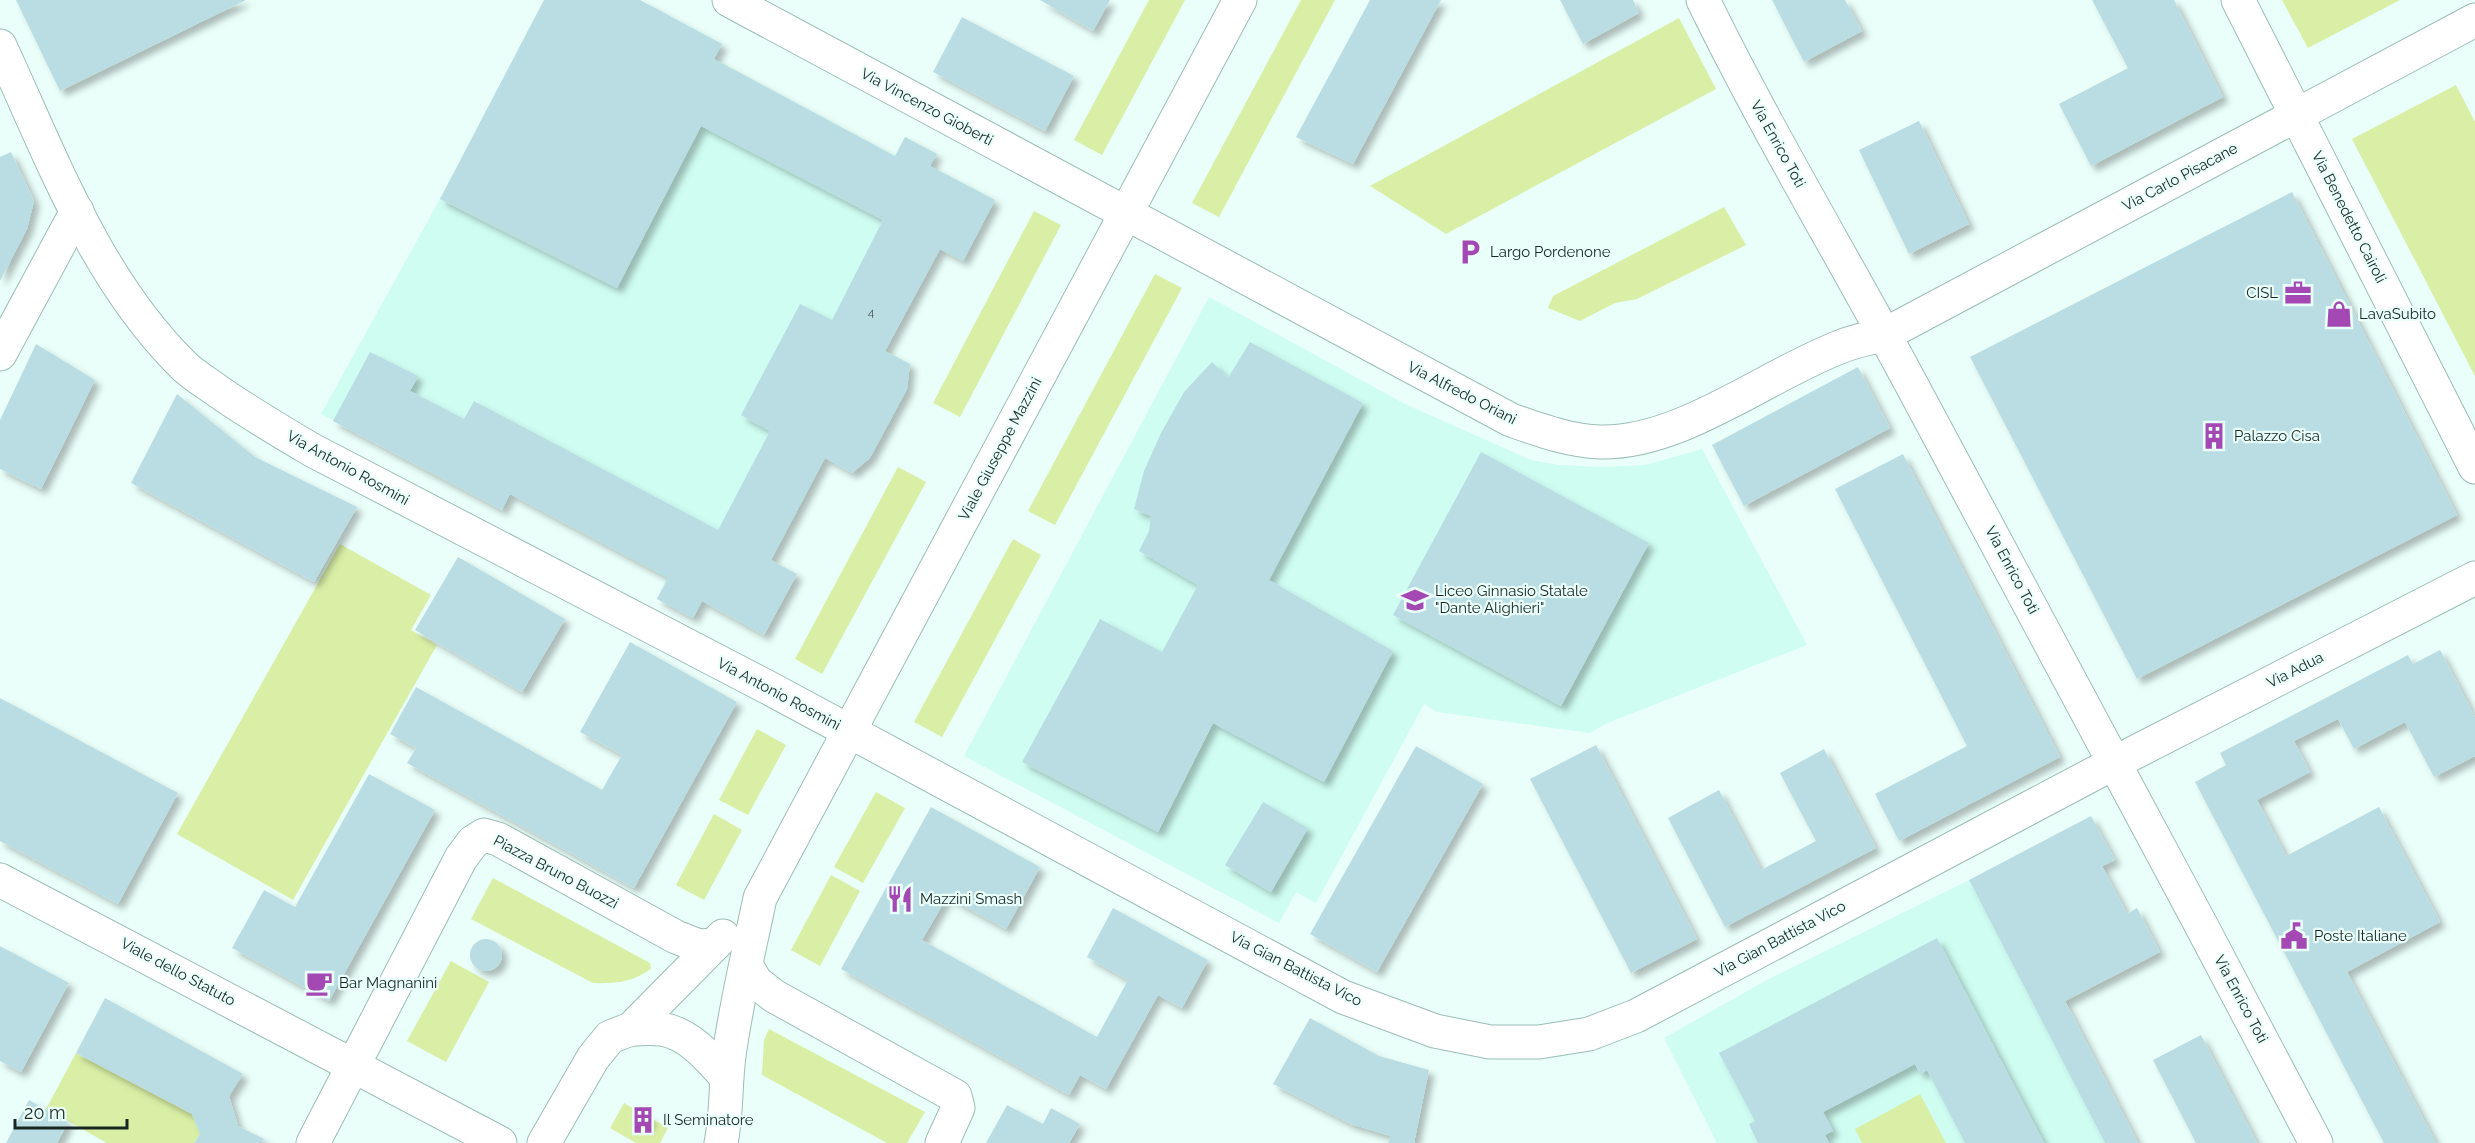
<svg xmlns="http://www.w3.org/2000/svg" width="2475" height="1143" viewBox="0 0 2475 1143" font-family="Raleway,sans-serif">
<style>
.built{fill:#cffdf2}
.green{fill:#d9efa5}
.building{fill:#b9dde3;filter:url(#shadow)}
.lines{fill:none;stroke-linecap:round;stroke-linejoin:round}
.street-casing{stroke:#9abdb5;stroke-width:35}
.secondary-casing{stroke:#9abdb5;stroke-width:35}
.street{stroke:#fff;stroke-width:33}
.secondary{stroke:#fff;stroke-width:33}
.labels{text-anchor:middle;stroke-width:4.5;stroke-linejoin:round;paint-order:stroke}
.number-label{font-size:12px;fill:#415454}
.street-label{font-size:15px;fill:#192724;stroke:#eafffa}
.poi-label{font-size:15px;fill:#192724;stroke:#eafffa;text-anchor:start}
</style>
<defs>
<filter id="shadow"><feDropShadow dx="5.5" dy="5.5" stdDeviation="3" flood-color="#0004"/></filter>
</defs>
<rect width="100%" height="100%" fill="#eafffa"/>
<!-- built -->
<g class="built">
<path d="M544 0H640L722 44 715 59 895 156 905 137 937 154 931 166 995 200 963 261 940 249 885 350 910 364 907 389 870 458 852 473 825 458 771 560 764 635 702 601 693 618 657 599 667 578 511 494 502 510 321 414 440 199Z"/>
<path d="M1209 297 1405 404 1531 460 1559 465 1603 467 1645 465 1702 449 1807 645 1605 724 1590 733 1437 712 1424 704 1316 903 1296 892 1279 923 964 756Z"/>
<path d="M1969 880 2105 1143H1717L1664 1038 1767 980Z"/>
</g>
<!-- green -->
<g class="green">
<path d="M1149 0H1185L1102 155 1074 140Z"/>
<path d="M1301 0H1335L1219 217 1192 203Z"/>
<path d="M2282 0H2400L2308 48Z"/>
<path d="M1679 18 1716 89 1446 234 1370 186Z"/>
<path d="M2456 85 2475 122V376L2352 139Z"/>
<path d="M1724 207 1746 245 1637 299 1615 303 1580 321 1548 308 1553 296Z"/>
<path d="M1034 211 1061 225 960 417 933 403Z"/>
<path d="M1155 274 1182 288 1055 525 1028 511Z"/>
<path d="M898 467 926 482 822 674 795 659Z"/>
<path d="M1013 539 1041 555 942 737 914 722Z"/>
<path d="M340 544 431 595 411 630 437 645 293 900 177 834Z"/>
<path d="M757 729 786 745 748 815 719 800Z"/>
<path d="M876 792 905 808 863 883 834 867Z"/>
<path d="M714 814 742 830 704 900 676 885Z"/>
<path d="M831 875 860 891 820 966 791 950Z"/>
<path d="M493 878 650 963 651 969C632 982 616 984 593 983L471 919Z"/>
<path d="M451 961 489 982 446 1062 407 1041Z"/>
<path d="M769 1029 925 1112 907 1143H887L762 1075 764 1040Z"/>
<path d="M76 1053 192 1114 200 1134 194 1143H107L46 1109Z"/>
<path d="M1920 1094 1946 1143H1862L1855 1129Z"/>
<path d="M624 1103 668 1128 660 1143H636L610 1128Z"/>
</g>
<!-- building -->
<g class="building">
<path d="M16 0H246L60 91Z"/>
<path d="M544 0H640L722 44 714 59 895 156 905 137 937 154 930 166 995 200 963 261 940 249 885 351 910 364 907 389 870 458 852 473 825 458 771 560 797 574 764 635 702 601 693 618 657 599 668 578 510 494 502 510 333 421 370 352 418 376 410 391 464 419 474 401 718 530 770 431 741 415 800 304 832 320 883 220 701 126 617 288 440 199Z"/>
<path d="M1040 0H1110L1093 31Z"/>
<path d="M1370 0H1441L1353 164 1296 137Z"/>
<path d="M1560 0H1633L1639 13 1583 44Z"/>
<path d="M1772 0H1845L1862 31 1804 62Z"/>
<path d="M2092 0H2174L2223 97 2091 166 2059 104 2128 68Z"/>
<path d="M962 17 1074 76 1045 131 933 72Z"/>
<path d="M1919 121 1969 224 1909 254 1859 150Z"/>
<path d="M11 152 34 201 27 229 0 281V157Z"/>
<path d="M2292 192 2457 515 2137 679 1970 357Z"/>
<path d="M1250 342 1363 403 1269 580 1393 651 1324 782 1213 723 1158 832 1022 762 1100 619 1162 652 1198 585 1139 551 1149 531 1151 516 1134 509 1144 471 1161 433 1184 392 1212 362 1228 378Z"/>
<path d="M36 344 95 380 41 489 0 469V420Z"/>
<path d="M1858 367 1890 428 1744 506 1712 445Z"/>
<path d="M177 394 255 457 357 507 314 582 131 483Z"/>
<path d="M1481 452 1649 543 1561 706 1393 615Z"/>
<path d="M1903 454 2060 757 1899 841 1875 794 1967 746 1835 489Z"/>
<path d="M458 557 565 619 522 692 415 630Z"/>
<path d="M630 642 737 702 634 888 407 763 416 748 390 734 416 687 602 790 622 755 580 732Z"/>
<path d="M2440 650 2475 717V756L2434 777 2405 722 2354 749 2338 719 2294 741 2310 772 2257 800 2286 856 2379 807 2440 922 2347 972 2436 1143H2384L2195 782 2226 765 2220 753 2408 655 2413 664Z"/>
<path d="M0 698 178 793 118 904 0 841Z"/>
<path d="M1596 745 1697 939 1631 973 1530 779Z"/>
<path d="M1416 746 1483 784 1377 972 1310 934Z"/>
<path d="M1824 749 1876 848 1725 927 1668 818 1719 790 1761 870 1816 841 1780 773Z"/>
<path d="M369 774 435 810 329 1001 232 948 264 890 295 907Z"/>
<path d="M1263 802 1308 828 1271 892 1225 865Z"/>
<path d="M931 807 1040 867 1006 929 947 897 922 940 1097 1037 1128 980 1087 957 1113 908 1208 960 1182 1008 1158 995 1106 1089 1080 1075 1069 1095 841 969Z"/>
<path d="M2091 816 2115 860 2102 866 2127 914 2137 908 2160 952 2065 1001 2138 1143H2105L1969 880Z"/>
<path d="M1937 938 2044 1143H1965L1927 1070 1920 1074 1915 1064 1823 1112 1833 1131 1825 1135 1829 1143H1758L1749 1124 1755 1121 1719 1053Z"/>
<circle cx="486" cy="955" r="16"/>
<path d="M0 946 69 983 21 1072 0 1061Z"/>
<path d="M105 998 243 1074 229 1096 238 1126 264 1139 262 1143H194L200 1134 192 1114 76 1053Z"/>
<path d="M1310 1018 1379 1056 1429 1070 1414 1143H1388L1391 1136 1351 1124 1273 1084Z"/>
<path d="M2201 1035 2257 1143H2196L2153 1060Z"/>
<path d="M29 1100 68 1122 57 1143H6Z"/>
<path d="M1007 1105 1043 1124 1051 1108 1080 1124 1069 1143H986Z"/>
<path d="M641 1113 651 1118 646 1127 636 1122Z"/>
</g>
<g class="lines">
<defs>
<g id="street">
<path d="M729 0 1511 420C1540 430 1569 441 1600 442 1681 444 1766 375 1840 347 1854 341 1870 338 1884 335L2475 20"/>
<path d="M1703 0C1766 129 1840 252 1908 378 2045 633 2182 887 2316 1143"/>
<path d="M2238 0 2475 467"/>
<path d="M0 46C51 156 95 278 183 365 191 373 202 380 212 387 244 410 278 430 312 450L767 687 1343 997 1435 1031 1490 1042H1539L1589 1034 1636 1016 2116 762 2475 578"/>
<path d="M0 354 77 211"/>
<path d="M746 965 756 982 774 996 955 1096 958 1108 942 1143"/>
<path d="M631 1029C641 1029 651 1028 661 1029 688 1033 709 1057 726 1077"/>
<path d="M313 1143 461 858 473 842 484 835 498 839 676 937 699 946 714 945"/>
<path d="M544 1143 593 1058 610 1037 631 1029 723 936"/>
<path d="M721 1143C727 1114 725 1086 729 1056 736 1003 749 951 760 898L1240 0"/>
</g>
<path id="secondary" d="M0 880 500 1143"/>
</defs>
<!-- street casing -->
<use href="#street" class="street-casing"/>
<!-- secondary casing -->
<use href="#secondary" class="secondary-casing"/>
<!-- street -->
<use href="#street" class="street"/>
<!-- secondary -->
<use href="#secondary" class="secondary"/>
</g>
<!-- icons -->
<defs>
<symbol id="parking-bare" viewBox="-9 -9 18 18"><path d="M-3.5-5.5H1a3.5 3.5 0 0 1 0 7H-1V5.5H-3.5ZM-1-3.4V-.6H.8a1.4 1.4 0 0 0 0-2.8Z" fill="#a449b4" stroke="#eafffa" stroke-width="2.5" paint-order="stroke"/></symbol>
<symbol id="office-bare" viewBox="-9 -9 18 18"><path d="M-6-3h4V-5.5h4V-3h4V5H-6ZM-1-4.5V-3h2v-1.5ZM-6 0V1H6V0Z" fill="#a449b4" stroke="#eafffa" stroke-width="2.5" paint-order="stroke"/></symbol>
<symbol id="shop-bare" viewBox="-9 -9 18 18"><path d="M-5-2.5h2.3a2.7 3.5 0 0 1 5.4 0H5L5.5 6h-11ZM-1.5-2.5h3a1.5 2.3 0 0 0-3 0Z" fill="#a449b4" stroke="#eafffa" stroke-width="2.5" paint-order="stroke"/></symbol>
<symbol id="building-bare" viewBox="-9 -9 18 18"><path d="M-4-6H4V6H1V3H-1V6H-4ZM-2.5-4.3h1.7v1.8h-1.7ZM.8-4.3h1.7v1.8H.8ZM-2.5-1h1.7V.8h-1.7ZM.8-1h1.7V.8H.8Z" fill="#a449b4" stroke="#eafffa" stroke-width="2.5" paint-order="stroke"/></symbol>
<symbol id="school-bare" viewBox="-9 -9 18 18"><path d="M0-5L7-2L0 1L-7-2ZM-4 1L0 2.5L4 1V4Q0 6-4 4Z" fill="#a449b4" stroke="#eafffa" stroke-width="2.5" paint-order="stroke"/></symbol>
<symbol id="restaurant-bare" viewBox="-9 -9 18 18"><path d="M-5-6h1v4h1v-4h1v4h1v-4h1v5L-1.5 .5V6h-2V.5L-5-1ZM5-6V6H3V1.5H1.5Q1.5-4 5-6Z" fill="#a449b4" stroke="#eafffa" stroke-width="2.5" paint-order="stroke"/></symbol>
<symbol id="civic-bare" viewBox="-9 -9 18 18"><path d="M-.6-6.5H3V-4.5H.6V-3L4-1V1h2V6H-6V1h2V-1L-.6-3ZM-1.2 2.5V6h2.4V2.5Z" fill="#a449b4" stroke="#eafffa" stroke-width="2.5" paint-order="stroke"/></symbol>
<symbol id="cafe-bare" viewBox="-9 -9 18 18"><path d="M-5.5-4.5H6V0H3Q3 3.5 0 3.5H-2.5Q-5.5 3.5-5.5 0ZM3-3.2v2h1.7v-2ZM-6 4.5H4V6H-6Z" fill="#a449b4" stroke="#eafffa" stroke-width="2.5" paint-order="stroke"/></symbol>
</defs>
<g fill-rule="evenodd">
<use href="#parking-bare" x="1451" y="233" width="38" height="38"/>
<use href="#office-bare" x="2279" y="274" width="38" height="38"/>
<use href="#shop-bare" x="2320" y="295" width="38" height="38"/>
<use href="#building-bare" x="2195" y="417" width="38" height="38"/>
<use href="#school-bare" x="1396" y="581" width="38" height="38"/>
<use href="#restaurant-bare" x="881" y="880" width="38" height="38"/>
<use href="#civic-bare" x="2275" y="917" width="38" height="38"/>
<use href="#cafe-bare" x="300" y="964" width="38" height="38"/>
<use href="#building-bare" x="624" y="1101" width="38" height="38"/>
</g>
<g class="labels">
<!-- number labels -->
<g class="number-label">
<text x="871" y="316">4</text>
</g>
<!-- street labels -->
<g class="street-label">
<text transform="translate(927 107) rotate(28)" y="5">Via Vincenzo Gioberti</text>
<text transform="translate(1778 144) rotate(61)" y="5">Via Enrico Toti</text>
<text transform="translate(2180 177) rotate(-28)" y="5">Via Carlo Pisacane</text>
<text transform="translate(2349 217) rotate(63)" y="5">Via Benedetto Cairoli</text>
<text transform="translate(1462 393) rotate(27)" y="5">Via Alfredo Oriani</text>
<text transform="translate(1000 449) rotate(-62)" y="5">Viale Giuseppe Mazzini</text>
<text transform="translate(348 468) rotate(29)" y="5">Via Antonio Rosmini</text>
<text transform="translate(2012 570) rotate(62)" y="5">Via Enrico Toti</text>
<text transform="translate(2295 670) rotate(-27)" y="5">Via Adua</text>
<text transform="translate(779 694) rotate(28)" y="5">Via Antonio Rosmini</text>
<text transform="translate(556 872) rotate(28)" y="5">Piazza Bruno Buozzi</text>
<text transform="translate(1780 939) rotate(-28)" y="5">Via Gian Battista Vico</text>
<text transform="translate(1296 969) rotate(27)" y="5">Via Gian Battista Vico</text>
<text transform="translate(178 972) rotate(28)" y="5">Viale dello Statuto</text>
<text transform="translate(2241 999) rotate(62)" y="5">Via Enrico Toti</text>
</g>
<!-- poi labels -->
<g class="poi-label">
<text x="1490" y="257">Largo Pordenone</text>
<text x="2278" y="298" text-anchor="end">CISL</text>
<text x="2359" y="319">LavaSubito</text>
<text x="2234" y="441">Palazzo Cisa</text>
<text x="1435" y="596">Liceo Ginnasio Statale<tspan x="1435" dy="17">"Dante Alighieri"</tspan></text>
<text x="920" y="904">Mazzini Smash</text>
<text x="2314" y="941">Poste Italiane</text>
<text x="339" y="988">Bar Magnanini</text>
<text x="663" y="1125">Il Seminatore</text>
</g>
</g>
<!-- scale -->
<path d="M15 1119v9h112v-9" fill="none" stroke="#192724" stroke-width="3"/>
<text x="24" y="1119" font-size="18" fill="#192724" stroke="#eafffa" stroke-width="4.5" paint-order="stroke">20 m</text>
</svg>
